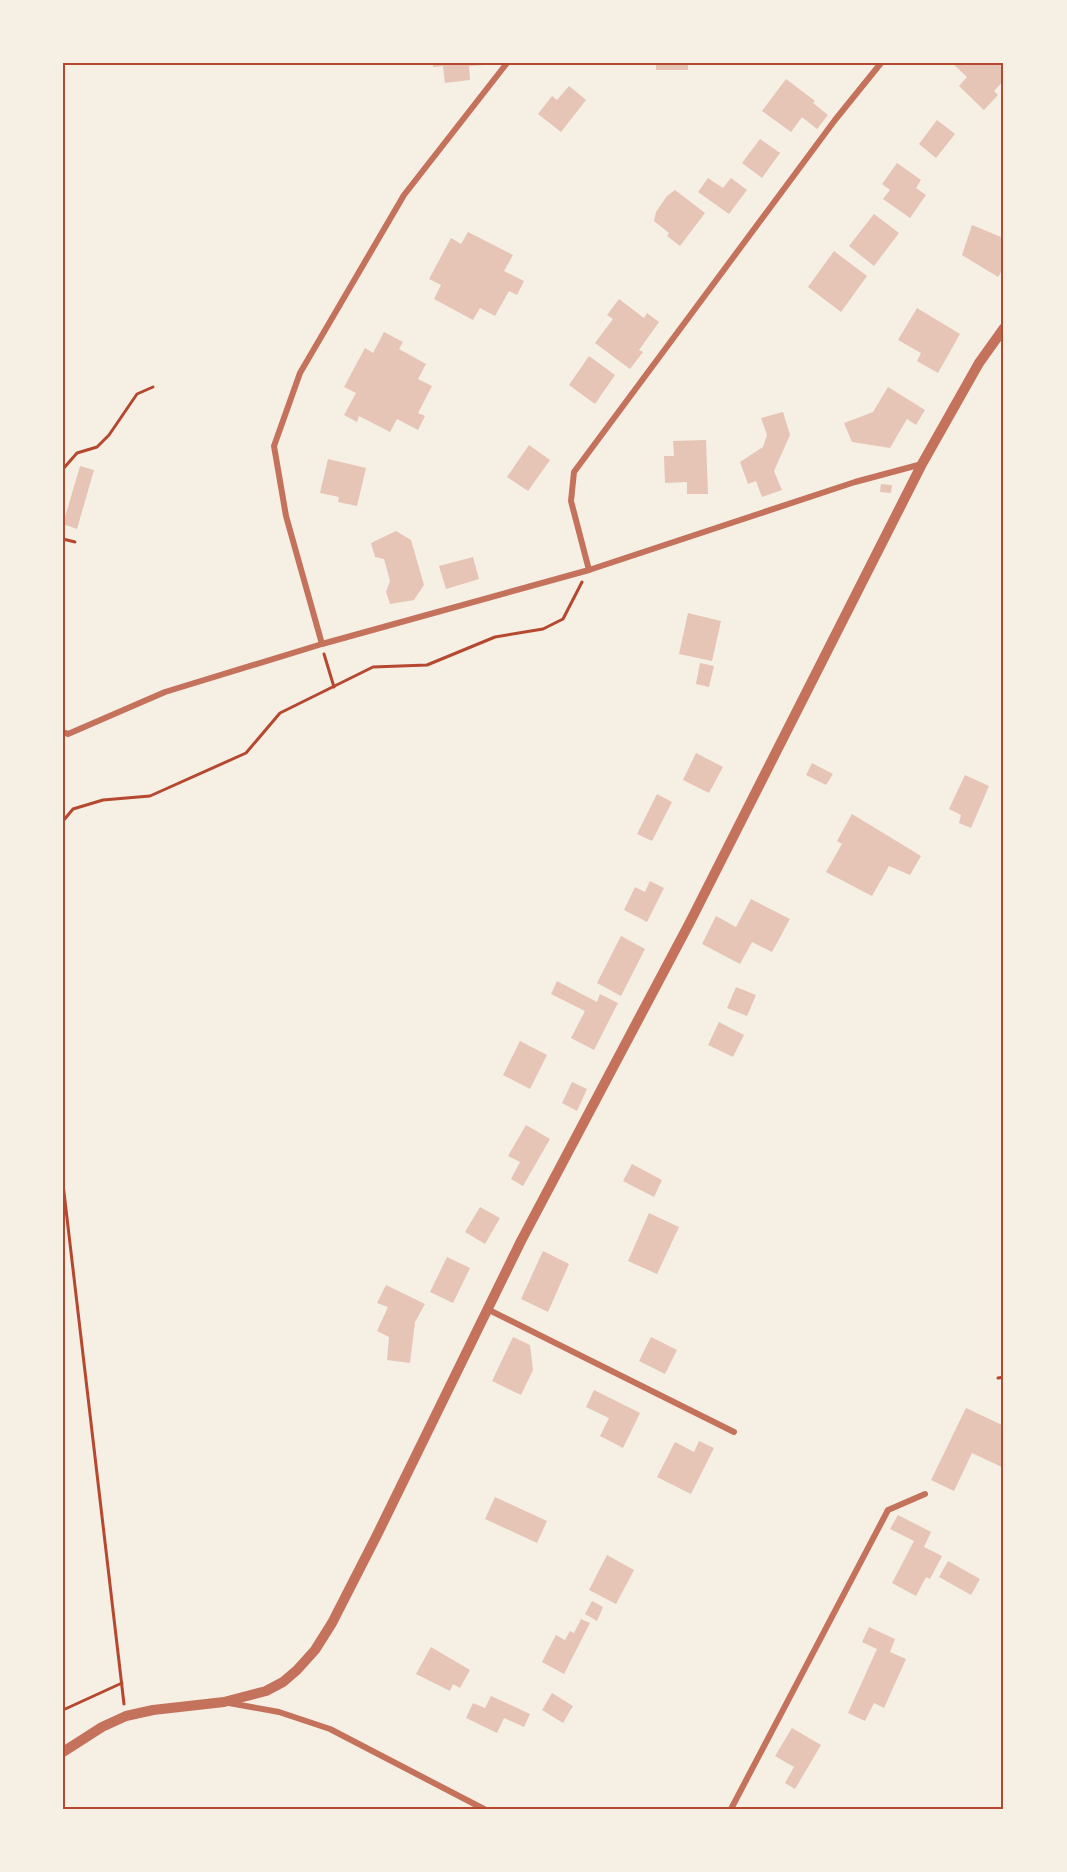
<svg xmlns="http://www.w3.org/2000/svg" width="1067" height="1872" viewBox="0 0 1067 1872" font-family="Lato,sans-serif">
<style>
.building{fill:#e6c5b7}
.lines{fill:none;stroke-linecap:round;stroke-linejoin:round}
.path{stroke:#b5482f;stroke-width:3}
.minor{stroke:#c5725c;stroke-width:6}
.tertiary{stroke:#c5725c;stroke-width:10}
.neatline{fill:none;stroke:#b5482f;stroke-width:2}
</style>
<rect width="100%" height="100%" fill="#f6efe4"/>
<!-- building -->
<g class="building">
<path d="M433 63H484V65L469 66 470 80 445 83 443 66 433 67Z"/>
<rect x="656" y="63" width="32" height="7"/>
<path d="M952 63H1004V80L994 91 998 95 984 110 959 86 967 77Z"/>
<path d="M786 79 815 101 813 103 828 115 817 129 802 117 791 132 762 111Z"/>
<path d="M569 86 586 100 561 132 538 114 552 96 557 100Z"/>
<path d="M937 120 955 134 936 158 919 144Z"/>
<path d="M760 139 780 153 762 178 742 163Z"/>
<path d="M897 163 921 180 916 188 926 195 910 218 883 199 890 190 882 184Z"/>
<path d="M708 178 723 188 731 178 747 190 729 214 698 192Z"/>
<path d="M675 190 705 213 680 246 667 236 669 233 654 221 656 212 667 196Z"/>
<path d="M874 214 899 233 874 266 849 246Z"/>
<path d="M972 225 1001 237 1004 232V267L998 277 962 255Z"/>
<path d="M468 232 513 255 504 271 524 281 517 295 509 291 495 316 480 308 473 320 434 299 441 285 429 279 451 238 461 244Z"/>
<path d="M834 251 867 276 841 312 808 287Z"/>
<path d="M619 299 644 318 647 313 659 322 639 350 643 352 630 369 595 343 613 319 607 315Z"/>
<path d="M917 308 960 334 938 373 917 361 921 353 898 340Z"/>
<path d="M384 332 403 342 399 349 426 364 418 379 432 386 418 413 425 416 418 430 397 419 390 432 359 416 357 422 344 415 356 393 344 387 365 348 373 353Z"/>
<path d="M589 356 615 375 595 404 569 385Z"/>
<path d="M888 387 925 410 916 425 907 419 890 448 852 442 844 423 873 412Z"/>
<path d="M783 412 790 435 774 471 782 490 762 497 756 481 748 484 740 462 763 447 767 435 761 418Z"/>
<path d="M706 440 708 494H687V482L665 483 664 456H674L673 441Z"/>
<path d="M529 445 550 460 528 491 507 477Z"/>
<path d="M328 459 366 468 357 506 338 502 339 497 320 493Z"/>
<path d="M80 466 94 470 77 529 63 524Z"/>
<path d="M881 484 892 485 891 493 880 492Z"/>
<path d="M396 531 411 540 424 585 414 600 390 604 386 592 390 581 384 559 375 557 371 543Z"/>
<path d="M473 557 479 579 446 589 439 566Z"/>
<path d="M688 613 721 621 712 661 679 654Z"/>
<path d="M700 663 714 666 709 687 696 684Z"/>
<path d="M696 753 723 767 709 793 683 780Z"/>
<path d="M812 763 833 774 826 785 806 775Z"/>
<path d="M965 775 989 786 971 828 959 823 961 815 949 809Z"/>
<path d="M657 794 672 802 652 841 637 834Z"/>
<path d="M852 814 921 856 910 875 889 866 872 896 826 872 842 844 837 841Z"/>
<path d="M650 881 664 888 647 922 624 910 635 887 645 892Z"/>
<path d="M751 899 790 919 772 952 752 942 740 964 702 944 716 916 736 927Z"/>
<path d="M621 936 645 949 621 996 597 983Z"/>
<path d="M557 981 597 1002 600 994 618 1003 594 1050 571 1038 585 1011 551 994Z"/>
<path d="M736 987 756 995 747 1016 727 1008Z"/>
<path d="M719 1022 744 1035 733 1057 708 1045Z"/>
<path d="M520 1041 547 1055 530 1089 503 1075Z"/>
<path d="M572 1082 587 1089 577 1111 562 1103Z"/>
<path d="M526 1125 550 1139 523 1186 511 1179 520 1162 508 1156Z"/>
<path d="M632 1164 662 1180 654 1197 623 1181Z"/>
<path d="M480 1207 500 1218 485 1244 465 1232Z"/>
<path d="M649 1213 679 1227 657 1274 628 1261Z"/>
<path d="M543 1251 569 1264 548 1312 521 1299Z"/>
<path d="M447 1257 470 1268 453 1303 430 1292Z"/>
<path d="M386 1285 425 1304 415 1322 410 1363 387 1360 389 1337 377 1331 388 1307 377 1303Z"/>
<path d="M513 1337 530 1345 533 1370 521 1395 492 1381Z"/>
<path d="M651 1337 677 1350 665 1374 639 1361Z"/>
<path d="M594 1390 640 1413 623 1448 600 1436 609 1418 586 1407Z"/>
<path d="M966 1408 1004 1426V1468L972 1453 954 1491 931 1480Z"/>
<path d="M699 1441 714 1448 691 1494 657 1477 675 1442 694 1452Z"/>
<path d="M495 1497 547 1521 537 1543 485 1519Z"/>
<path d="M898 1515 931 1532 924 1547 942 1556 930 1579 926 1577 916 1596 892 1583 914 1541 890 1529Z"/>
<path d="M607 1555 634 1570 616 1604 589 1590Z"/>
<path d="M948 1561 980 1579 971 1595 939 1577Z"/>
<path d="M592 1601 603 1607 597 1621 585 1614Z"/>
<path d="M581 1619 590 1623 564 1674 542 1662 556 1635 565 1640 570 1631 574 1633Z"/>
<path d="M869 1627 895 1639 890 1652 906 1659 884 1708 874 1703 865 1721 848 1713 877 1649 862 1642Z"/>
<path d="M431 1647 470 1670 460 1688 453 1684 450 1691 416 1674Z"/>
<path d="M552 1693 573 1706 563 1723 542 1710Z"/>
<path d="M491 1696 530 1714 524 1727 504 1718 497 1733 466 1718 473 1703 485 1708Z"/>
<path d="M792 1728 821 1745 795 1789 785 1783 794 1767 775 1756Z"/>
</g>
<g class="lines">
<!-- path -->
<g class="path">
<path d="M63 469 77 453 97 447 109 435 137 394 153 387"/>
<path d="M63 539 75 542"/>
<path d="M324 654 334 687"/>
<path d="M63 821 73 809 103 800 150 796 246 753 280 713 373 667 427 665 495 637 543 629 563 619 582 582"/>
<path d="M63 1184 124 1704"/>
<path d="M998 1378 1004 1377"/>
<path d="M63 1710 122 1683"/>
</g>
<!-- minor -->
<g class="minor">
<path d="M507 63 404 195 300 373 274 446 286 516 322 644 589 570 855 482 922 464"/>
<path d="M589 570 571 501 574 472 835 120 881 63"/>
<path d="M63 732 68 734 165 692 322 644"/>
<path d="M487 1309 734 1432"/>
<path d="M229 1703 279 1712 330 1729 484 1809"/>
<path d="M731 1809 888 1510 925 1494"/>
</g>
<!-- tertiary -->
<path class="tertiary" d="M63 1752 102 1727 126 1716 153 1710 224 1702 266 1691 283 1682 297 1670 315 1650 332 1623 377 1535 521 1241 690 922 922 464 979 363 1004 328"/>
</g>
<!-- border -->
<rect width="1067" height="1872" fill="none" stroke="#f6efe4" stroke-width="129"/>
<rect x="64" y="64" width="938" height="1744" class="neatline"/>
</svg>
